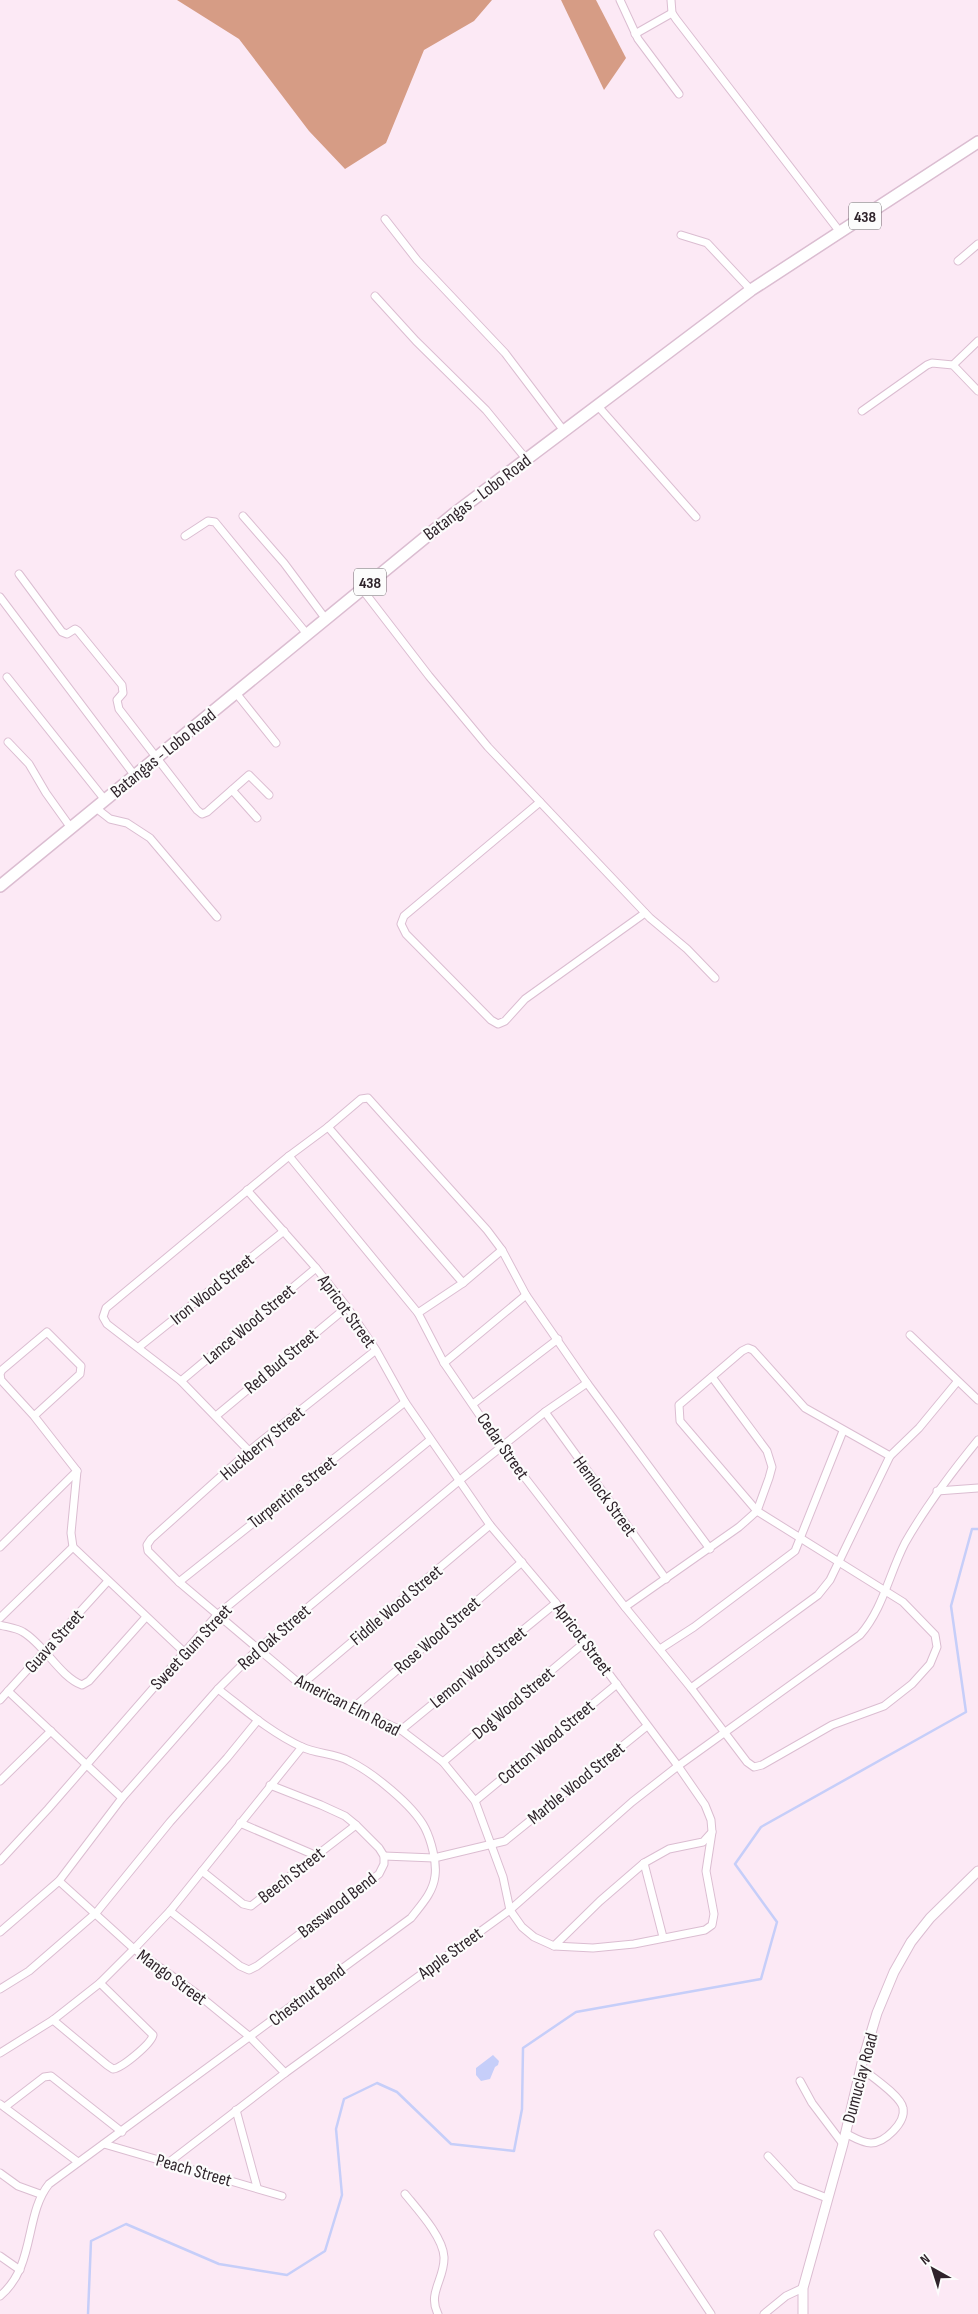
<svg xmlns="http://www.w3.org/2000/svg" width="978" height="2314" viewBox="0 0 978 2314" font-family="'Sofia Sans Condensed',sans-serif">
<style>
.forest{fill:#d69c85}
.water{fill:#c6cef9}
.lines{fill:none;stroke-linecap:round;stroke-linejoin:round}
.stream{stroke:#c6cef9;stroke-width:2.5}
.minor-casing{stroke:#dbbdd1;stroke-width:9}
.tertiary-casing{stroke:#dbbdd1;stroke-width:11}
.primary-casing{stroke:#dbbdd1;stroke-width:14}
.minor{stroke:#fff;stroke-width:7}
.tertiary{stroke:#fff;stroke-width:9}
.primary{stroke:#fff;stroke-width:11}
.labels{text-anchor:middle;stroke-width:4.5;stroke-linejoin:round;paint-order:stroke}
.shield{fill:#fcfcfc;stroke:#6c656a;stroke-width:1}
.shield-label{font-size:16px;font-weight:bold;fill:#2f242b}
.street-label{font-size:18px;fill:#2f242b;stroke:#fcfcfc}
</style>
<rect width="100%" height="100%" fill="#fce9f5"/>
<!-- forest -->
<g class="forest">
<path d="M177 0H492L474 21 424 50 386 143 345 169 309 131 239 39Z"/>
<path d="M561 0H596L626 58 604 90Z"/>
</g>
<!-- water -->
<path class="water" d="M493 2055 499 2061 498 2065 495 2067 490 2079 481 2081 476 2075V2068Z"/>
<g class="lines">
<!-- stream -->
<path class="stream" d="M88 2314 91 2241 126 2224 219 2264 287 2275 325 2251 342 2195 336 2129 344 2099 377 2083 397 2092 451 2144 514 2151 522 2109 523 2048 576 2012 761 1979 777 1922 735 1864 761 1827 966 1712 951 1606 972 1529H978"/>
<defs>
<g id="minor">
<path d="M620 0 638 39 679 94"/>
<path d="M671 0 672 13 676 19 840 232"/>
<path d="M635 34 672 13"/>
<path d="M385 219 417 260 505 353 564 431"/>
<path d="M681 235 707 243 751 290"/>
<path d="M958 261 978 244"/>
<path d="M375 296 416 341 486 410 527 460"/>
<path d="M953 365 978 341"/>
<path d="M597 405 696 517"/>
<path d="M862 411 927 365 932 363 953 365 978 391"/>
<path d="M243 516 284 563 325 618"/>
<path d="M185 536 208 521 215 522 307 634"/>
<path d="M19 574 62 632 67 634 75 629 78 631 122 685 123 693 117 700 119 709 197 810 202 814 207 812 249 775 269 795"/>
<path d="M362 589 429 676 488 747 650 918 687 949 715 978"/>
<path d="M0 597 135 776"/>
<path d="M7 677 105 800"/>
<path d="M236 693 276 743"/>
<path d="M8 742 29 764 46 793 71 828"/>
<path d="M232 790 257 818"/>
<path d="M540 802 404 916 401 924 406 934 491 1020 498 1024 505 1021 525 999 645 913"/>
<path d="M96 808 110 819 127 823 150 838 217 917"/>
<path d="M328 1127 463 1283"/>
<path d="M289 1156 418 1313 444 1363 502 1448 625 1607 691 1688 747 1762 754 1767 762 1765 832 1725 884 1706 912 1684 930 1664 937 1647 935 1635 903 1602 757 1511 680 1421 679 1405 742 1351 748 1348 753 1350 805 1408 890 1456"/>
<path d="M247 1190 316 1268 347 1307 376 1350 405 1402 490 1525 556 1603 678 1766 705 1805 711 1820 712 1832 703 1842 669 1849 644 1863 600 1901 554 1946 534 1937 522 1927 510 1910 503 1877 475 1801 443 1762 401 1730 301 1685 179 1582 148 1551 147 1545 151 1539 249 1451 376 1350"/>
<path d="M418 1313 463 1283 502 1250"/>
<path d="M910 1335 978 1400"/>
<path d="M139 1347 284 1231"/>
<path d="M444 1363 526 1295"/>
<path d="M181 1381 316 1268"/>
<path d="M473 1404 558 1339"/>
<path d="M545 1412 666 1579"/>
<path d="M34 1416 80 1374 81 1366 47 1332 2 1370 0 1374 1 1380 34 1416 77 1471 71 1533 73 1547 183 1651"/>
<path d="M216 1416 347 1307"/>
<path d="M249 1451 181 1381 107 1324 103 1317 106 1308 289 1156 328 1127 361 1099 368 1098 487 1230 502 1250 526 1295 587 1383 710 1549"/>
<path d="M937 1491 978 1488"/>
<path d="M0 1547 77 1471"/>
<path d="M179 1582 405 1402"/>
<path d="M625 1607 739 1527 757 1511 769 1478 772 1467 767 1451 712 1377"/>
<path d="M0 1618 73 1547"/>
<path d="M0 1625C7 1627 17 1628 23 1632 44 1644 60 1677 82 1685L89 1681 146 1617"/>
<path d="M660 1649 694 1627 795 1551 843 1431"/>
<path d="M301 1685 490 1525"/>
<path d="M691 1688 818 1595 830 1580 890 1456 919 1428 957 1382"/>
<path d="M8 1691 122 1798"/>
<path d="M0 1700 108 1581"/>
<path d="M352 1709 522 1562"/>
<path d="M401 1730 556 1603"/>
<path d="M443 1762 584 1643"/>
<path d="M0 1781 51 1731"/>
<path d="M475 1801 617 1684"/>
<path d="M240 1823 317 1856"/>
<path d="M384 1856 434 1858 505 1841 647 1726"/>
<path d="M0 1861 48 1809 217 1615 430 1440"/>
<path d="M644 1863 663 1937"/>
<path d="M202 1871 243 1904 251 1906 356 1825"/>
<path d="M59 1881 134 1949 196 1993 250 2037 285 2073"/>
<path d="M170 1911 240 1966 249 1970 257 1966 379 1874 384 1864V1856L379 1848 356 1825 345 1816 321 1805 270 1785"/>
<path d="M0 1932 59 1881 122 1798 218 1689 257 1650 460 1480 545 1412 587 1383"/>
<path d="M554 1946 593 1948 634 1944 705 1930 712 1925 714 1914 706 1871 712 1832"/>
<path d="M0 1989 29 1971 96 1913 170 1822 227 1758 258 1720"/>
<path d="M53 2020 107 2065 113 2069C122 2068 151 2044 153 2035L100 1983"/>
<path d="M0 2053 53 2020 100 1983 134 1949 170 1911 302 1747"/>
<path d="M800 2081 812 2103 843 2144"/>
<path d="M0 2104 78 2162"/>
<path d="M5 2107 44 2077 51 2076 122 2132"/>
<path d="M236 2110 257 2187"/>
<path d="M845 2133C853 2137 862 2143 871 2143 884 2143 906 2123 903 2108 901 2096 871 2076 861 2068"/>
<path d="M104 2144 282 2196"/>
<path d="M768 2156 796 2186 827 2198"/>
<path d="M168 2163 285 2073 510 1910 632 1802 678 1766 860 1635C883 1609 889 1574 905 1543 926 1506 951 1473 978 1440"/>
<path d="M0 2173 18 2186 40 2194"/>
<path d="M405 2194C418 2210 443 2237 444 2257 445 2279 427 2293 438 2314"/>
<path d="M658 2234 711 2314"/>
<path d="M0 2256 20 2270"/>
<path d="M0 2296C36 2266 24 2215 49 2184L411 1918C421 1905 433 1893 435 1876 437 1862 431 1840 425 1828 413 1805 372 1772 349 1761 334 1753 316 1754 302 1747 271 1733 244 1709 218 1689"/>
<path d="M764 2314 786 2296 803 2288"/>
</g>
<path id="tertiary" d="M803 2314V2288L843 2144 862 2063 877 2013 894 1972 911 1942 930 1918 978 1871"/>
<path id="primary" d="M0 886 455 513 751 290 978 142"/>
</defs>
<!-- minor casing -->
<use href="#minor" class="minor-casing"/>
<!-- tertiary casing -->
<use href="#tertiary" class="tertiary-casing"/>
<!-- primary casing -->
<use href="#primary" class="primary-casing"/>
<!-- minor -->
<use href="#minor" class="minor"/>
<!-- tertiary -->
<use href="#tertiary" class="tertiary"/>
<!-- primary -->
<use href="#primary" class="primary"/>
</g>
<g class="labels">
<!-- shield labels -->
<g class="shield">
<rect x="849" y="202.5" width="32" height="27" rx="4"/>
<rect x="354" y="568.5" width="32" height="27" rx="4"/>
</g>
<g class="shield-label">
<text x="865" y="222">438</text>
<text x="370" y="588">438</text>
</g>
<!-- street labels -->
<g class="street-label">
<text transform="translate(477 497) rotate(-37)" y="6">Batangas - Lobo Road</text>
<text transform="translate(163 753) rotate(-39)" y="6">Batangas - Lobo Road</text>
<text transform="translate(212 1289) rotate(-39)" y="6">Iron Wood Street</text>
<text transform="translate(347 1311) rotate(54)" y="6">Apricot Street</text>
<text transform="translate(249 1324) rotate(-40)" y="6">Lance Wood Street</text>
<text transform="translate(281 1361) rotate(-40)" y="6">Red Bud Street</text>
<text transform="translate(262 1443) rotate(-40)" y="6">Huckberry Street</text>
<text transform="translate(503 1446) rotate(55)" y="6">Cedar Street</text>
<text transform="translate(292 1492) rotate(-38)" y="6">Turpentine Street</text>
<text transform="translate(605 1496) rotate(54)" y="6">Hemlock Street</text>
<text transform="translate(396 1605) rotate(-40)" y="6">Fiddle Wood Street</text>
<text transform="translate(437 1635) rotate(-41)" y="6">Rose Wood Street</text>
<text transform="translate(274 1637) rotate(-41)" y="6">Red Oak Street</text>
<text transform="translate(583 1639) rotate(53)" y="6">Apricot Street</text>
<text transform="translate(54 1641) rotate(-48)" y="6">Guava Street</text>
<text transform="translate(191 1647) rotate(-47)" y="6">Sweet Gum Street</text>
<text transform="translate(478 1667) rotate(-39)" y="6">Lemon Wood Street</text>
<text transform="translate(513 1703) rotate(-40)" y="6">Dog Wood Street</text>
<text transform="translate(348 1705) rotate(27)" y="6">American Elm Road</text>
<text transform="translate(546 1742) rotate(-40)" y="6">Cotton Wood Street</text>
<text transform="translate(576 1783) rotate(-39)" y="6">Marble Wood Street</text>
<text transform="translate(291 1875) rotate(-38)" y="6">Beech Street</text>
<text transform="translate(337 1905) rotate(-38)" y="6">Basswood Bend</text>
<text transform="translate(450 1953) rotate(-36)" y="6">Apple Street</text>
<text transform="translate(172 1977) rotate(36)" y="6">Mango Street</text>
<text transform="translate(307 1995) rotate(-37)" y="6">Chestnut Bend</text>
<text transform="translate(860 2078) rotate(-75)" y="6">Dumuclay Road</text>
<text transform="translate(194 2170) rotate(16)" y="6">Peach Street</text>
</g>
</g>
<!-- north arrow -->
<g transform="translate(933 2269) rotate(321)" stroke="#fcfcfc" stroke-width="4" paint-order="stroke">
<path d="M0-4L9 19L0 12L-9 19Z" fill="#2f242b"/>
<text y="-8" font-size="14" font-weight="bold" text-anchor="middle" fill="#2f242b">N</text>
</g>
</svg>
